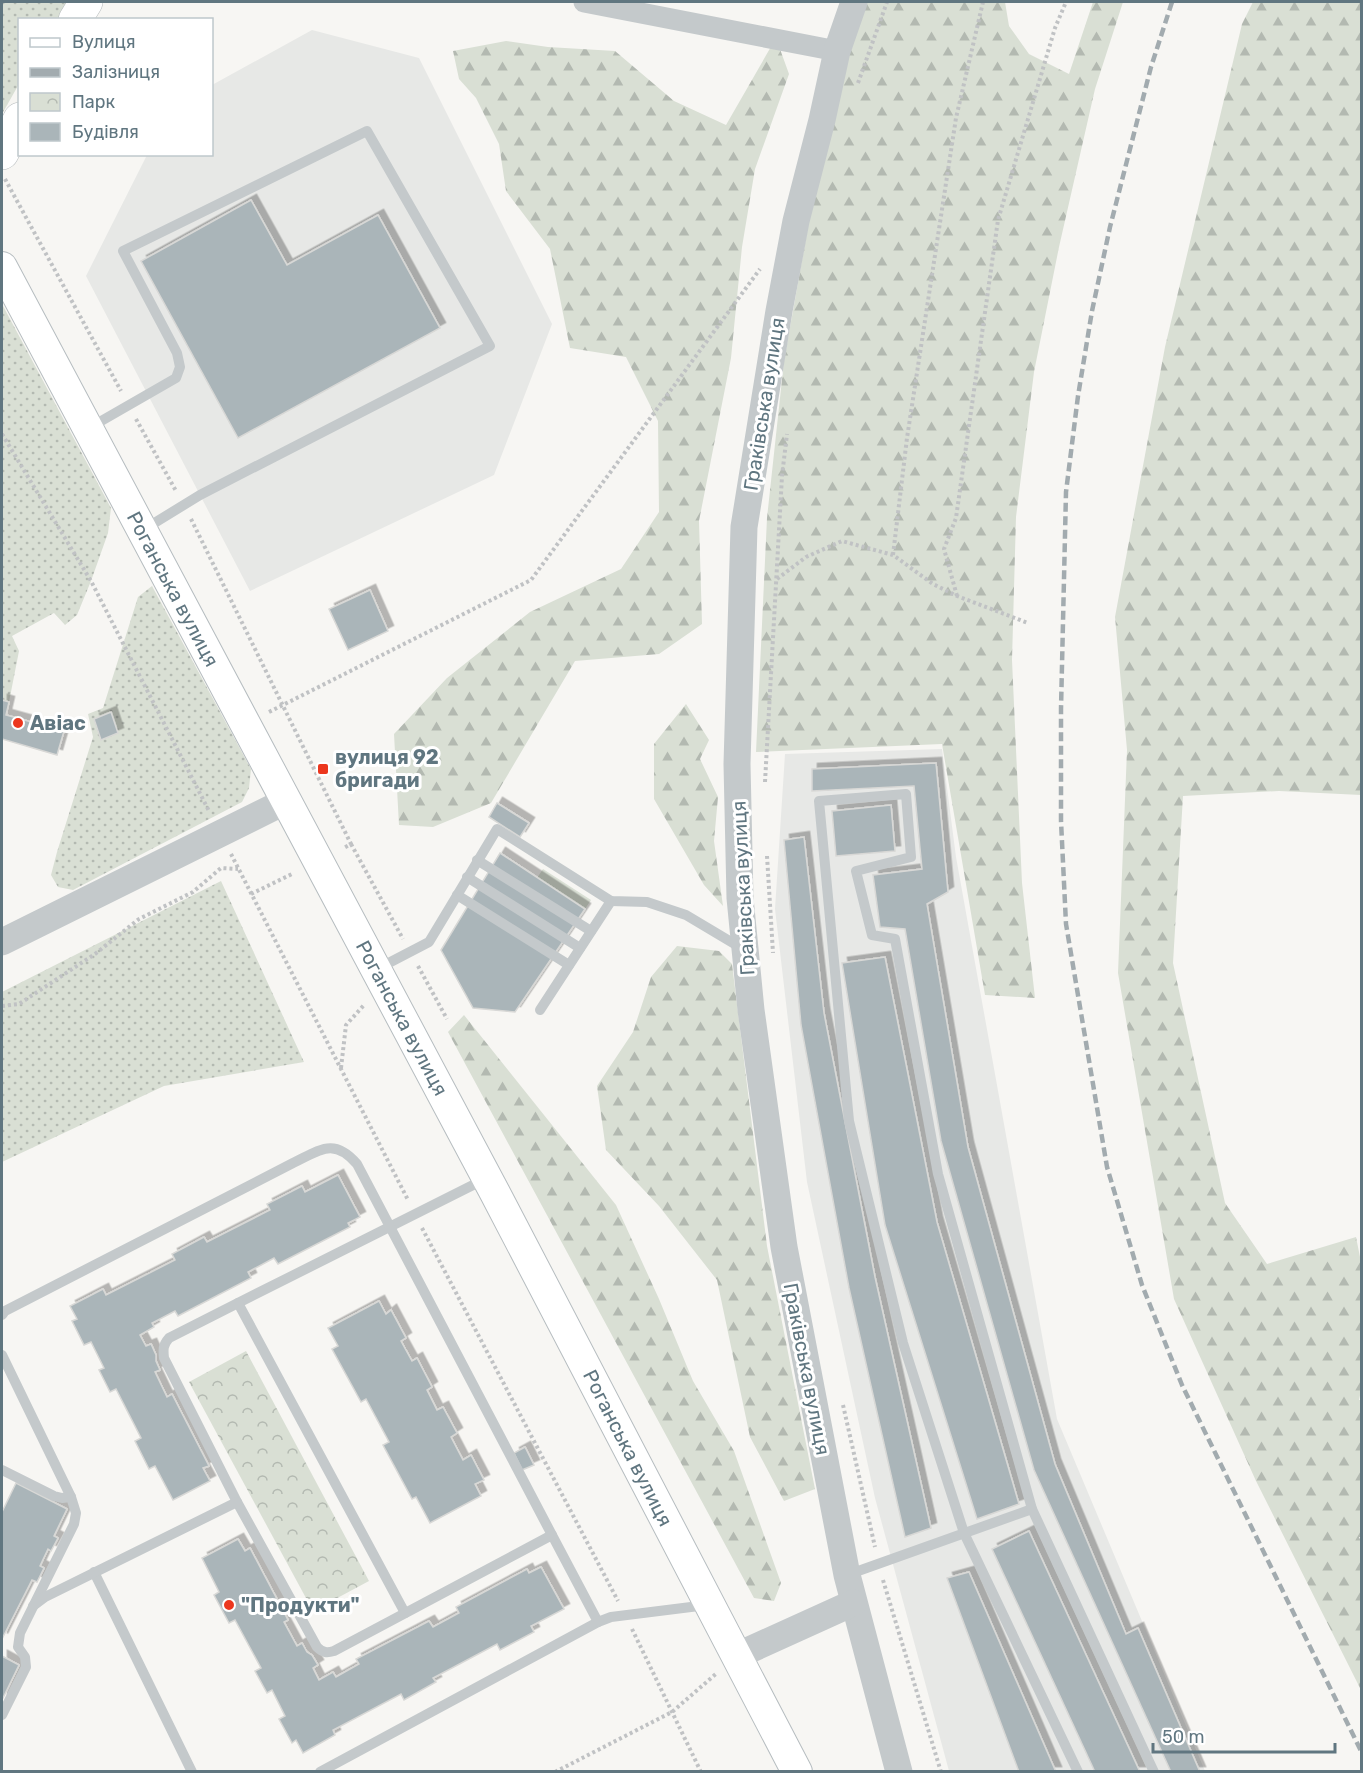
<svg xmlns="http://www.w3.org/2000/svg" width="1363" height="1773" viewBox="0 0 1363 1773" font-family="Rubik,sans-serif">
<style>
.built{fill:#e7e8e6}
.grass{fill:url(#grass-dots)}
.forest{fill:url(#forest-firs)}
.park{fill:url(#park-crowns)}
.pitch{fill:#d9dfd4}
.building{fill:#aab5b9;stroke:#d8d8d6;stroke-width:1.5;filter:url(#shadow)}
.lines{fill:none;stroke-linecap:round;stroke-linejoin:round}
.secondary-casing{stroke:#b6bdc0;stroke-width:32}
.trunk-casing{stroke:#b6bbbd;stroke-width:34}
.path{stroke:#c0c2c4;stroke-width:4;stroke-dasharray:3 3;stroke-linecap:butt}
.service{stroke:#c4c9cb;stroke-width:10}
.minor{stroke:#c4c9cb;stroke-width:21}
.tertiary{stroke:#c4c9cb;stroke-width:27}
.secondary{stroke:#fff;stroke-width:30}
.trunk{stroke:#fff;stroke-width:33}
.rail{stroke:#a2abaf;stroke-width:4.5;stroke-dasharray:9 4.5;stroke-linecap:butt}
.poi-dot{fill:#ec371e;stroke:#fff;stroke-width:2}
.labels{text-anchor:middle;stroke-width:6;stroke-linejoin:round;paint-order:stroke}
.street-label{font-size:20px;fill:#607680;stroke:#fff}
.poi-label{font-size:20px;font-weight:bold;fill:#607680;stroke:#fff;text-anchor:start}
</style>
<defs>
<pattern id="grass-dots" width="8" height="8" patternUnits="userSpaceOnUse" patternTransform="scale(1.5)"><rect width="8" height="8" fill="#d9dfd4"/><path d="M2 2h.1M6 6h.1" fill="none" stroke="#b3b9b1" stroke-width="1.8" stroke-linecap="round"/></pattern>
<pattern id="forest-firs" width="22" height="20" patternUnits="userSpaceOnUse" patternTransform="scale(1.5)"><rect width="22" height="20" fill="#d9dfd4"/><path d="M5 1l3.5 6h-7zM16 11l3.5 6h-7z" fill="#b3b9b1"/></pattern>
<pattern id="park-crowns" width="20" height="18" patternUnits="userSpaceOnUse" patternTransform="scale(1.5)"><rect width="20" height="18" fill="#d9dfd4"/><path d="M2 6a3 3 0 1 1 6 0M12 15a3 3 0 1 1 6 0" fill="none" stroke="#b3b9b1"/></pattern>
<filter id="shadow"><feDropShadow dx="5.5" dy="-5.5" stdDeviation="0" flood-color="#0004"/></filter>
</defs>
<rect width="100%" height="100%" fill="#f7f6f3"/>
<!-- built -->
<g class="built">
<path d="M312 30 419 58 552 324 494 475 250 591 86 276 147 155 212 154V85Z"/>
<path d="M942 749 956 857 1057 1419 1205 1771H949L875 1498 807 1182 775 909 785 754Z"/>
</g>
<!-- grass -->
<g class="grass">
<path d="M2 2H69L58 19 20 20 19 84 2 114Z"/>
<path d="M2 304 111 508 108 533 91 581 77 615 65 625 54 613 12 636 19 651 9 702 2 700Z"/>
<path d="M152 586 251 769 249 788 242 802 73 890 58 887 51 875 57 852 93 737 88 714 103 708 138 597Z"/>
<path d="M221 881 304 1062 164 1086 2 1162V992Z"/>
</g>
<!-- forest -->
<g class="forest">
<path d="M862 2H1005L1009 26 1029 54 1069 74 1093 2H1123L1095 89 1059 247 1034 372 1016 517 1012 660 1022 883 1035 998 985 995 942 744 756 752 767 518 784 361 816 182Z"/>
<path d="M1253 2H1361V795L1279 791 1183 796 1173 963 1225 1203 1267 1264 1356 1237 1362 1267V1386L1359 1400H1362V1537H1359L1362 1544 1361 1690 1256 1481 1174 1299 1118 973 1127 750 1115 617 1165 347 1242 24Z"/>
<path d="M776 38 789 74 755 169 742 247 731 358 699 521 702 624 659 654 575 661 491 803 433 827 399 825 394 734 447 678 530 612 621 569 659 512 658 421 626 357 570 348 550 249 506 191 499 144 476 98 459 79 453 51 506 41 548 47 615 51 674 101 726 125Z"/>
<path d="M686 704 709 740 700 759 718 797 714 841 723 906 704 885 654 799V744Z"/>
<path d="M677 946 719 951 732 964 767 1246 815 1489 784 1501 750 1437 717 1280 659 1206 606 1150 597 1086 633 1032 651 977Z"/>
<path d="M464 1015 616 1205 659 1299 693 1381 734 1451 781 1583 774 1601 754 1598 448 1032Z"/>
</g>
<!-- park -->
<path class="park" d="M246 1351 369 1581 313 1611 189 1382Z"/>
<!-- pitch -->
<path class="pitch" d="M543 869 591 900 585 909 537 878Z"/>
<!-- building -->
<g class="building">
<path d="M251 200 287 265 378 215 440 328 238 438 141 261Z"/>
<path d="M370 590 388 631 348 650 329 609Z"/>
<path d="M2 700 9 702 6 715 64 731 57 755 2 739Z"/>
<path d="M111 712 118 733 101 740 94 719Z"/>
<path d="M936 763 948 892 927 904 968 1147 1055 1464 1126 1634 1138 1628 1200 1772H1171L1034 1470 941 1141 905 929 880 927 873 875 922 869 914 786 812 791V769Z"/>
<path d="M497 803 529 823 520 837 489 817Z"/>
<path d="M891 805 895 851 836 856 832 811Z"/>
<path d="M804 837 824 1013 875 1277 931 1528 905 1537 849 1288 801 1025 784 840Z"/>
<path d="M500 853 585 909 515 1012 473 1008 441 950Z"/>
<path d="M885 957 937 1222 1019 1504 977 1519 885 1225 842 963Z"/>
<path d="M338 1175 360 1217 348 1223 350 1227 278 1264 274 1258 248 1272 251 1278 178 1316 175 1311 152 1323 154 1327 140 1335 146 1346 151 1344 156 1355V1361L160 1370 155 1372 167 1397 172 1394 209 1466 203 1468 210 1481 173 1500 155 1466 149 1469 135 1441 141 1438 116 1389 110 1392 99 1370 104 1368 91 1342 84 1345 72 1321 77 1319 70 1306 103 1289 106 1295 175 1260 172 1254 204 1237 207 1242 270 1210 267 1204 302 1186 305 1192Z"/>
<path d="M379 1301 386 1314 391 1310 406 1338 401 1341 412 1361 417 1358 432 1387 427 1390 437 1410 443 1407 457 1433 451 1437 463 1460 471 1455 484 1480 475 1484 481 1496 430 1523 416 1497 412 1499 383 1445 389 1442 366 1399 361 1402 332 1349 338 1346 328 1328Z"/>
<path d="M525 1447 534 1465 522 1470 514 1453Z"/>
<path d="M16 1483 67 1509 54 1536 58 1538 51 1551 48 1549 40 1566 44 1568 37 1582 32 1580 2 1639V1512Z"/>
<path d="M1029 1531 1140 1772H1095L992 1549Z"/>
<path d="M238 1539 245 1551 250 1548 288 1620 284 1622 297 1646 302 1643 307 1652 312 1655 318 1665 313 1668 319 1680 333 1672 336 1677 359 1664 356 1659 429 1621 433 1627 459 1613 456 1607 527 1569 529 1573 541 1567 564 1609 531 1626 534 1632 500 1650 497 1644 433 1678 436 1682 404 1700 401 1694 333 1730 335 1735 303 1753 296 1740 292 1743 279 1719 285 1716 272 1690 267 1693 255 1671 261 1668 235 1620 229 1623 214 1595 219 1592 202 1558Z"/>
<path d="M969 1572 1056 1772H1019L947 1578Z"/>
<path d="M2 1656 19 1665 2 1700Z"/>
</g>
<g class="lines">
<defs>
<path id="secondary" d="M2 267 495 1193 797 1772"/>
<g id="trunk">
<path d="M75 20 86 2"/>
<path d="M2 153 20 119"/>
</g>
</defs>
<!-- secondary casing -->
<use href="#secondary" class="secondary-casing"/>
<!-- trunk casing -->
<use href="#trunk" class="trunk-casing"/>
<!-- path -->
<g class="path">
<path d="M858 83 887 2"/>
<path d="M5 179 121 391"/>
<path d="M136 419 176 491"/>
<path d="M2 434 91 581 209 811"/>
<path d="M191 519 351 844 344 848"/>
<path d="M893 555 907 438 956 118 983 2"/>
<path d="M777 579 806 557 842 541 893 555 933 584 957 596 1028 623"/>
<path d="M957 596 944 549 956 518 998 220 1055 28 1066 2"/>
<path d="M269 712 531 580 760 269"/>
<path d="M765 782 782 476 787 434"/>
<path d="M351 844 403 939"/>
<path d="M231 854 408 1200"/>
<path d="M767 856 773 953"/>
<path d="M251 894 292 874"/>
<path d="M418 966 447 1019"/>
<path d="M2 1006 19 1004 95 954 139 919 193 892 221 868 238 869"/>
<path d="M341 1068 346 1025 364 1005"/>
<path d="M422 1228 618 1601"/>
<path d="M843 1405 875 1547"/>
<path d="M883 1580 941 1772"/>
<path d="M632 1629 701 1772"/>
<path d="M555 1772 672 1712 717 1673"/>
</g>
<!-- service -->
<g class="service">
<path d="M89 428 176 378 180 367 177 353 123 251 367 131 490 346 200 495 143 530"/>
<path d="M477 860 591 931"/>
<path d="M467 877 580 948"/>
<path d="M457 895 569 965"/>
<path d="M379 968 429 942 497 829 611 901 647 902 686 915 743 949"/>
<path d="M540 1010 611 901"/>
<path d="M238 1303 485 1179"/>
<path d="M2 1315 5 1311 293 1163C320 1150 334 1137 357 1164L552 1535"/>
<path d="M2 1355 71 1497 76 1513 74 1524 20 1633 18 1647 25 1657 26 1667 2 1715"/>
<path d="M2 1470 54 1496 62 1498 71 1497"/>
<path d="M237 1502 164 1358C163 1349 163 1345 169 1338L238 1303 405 1613"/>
<path d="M94 1572 192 1772"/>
<path d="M847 1575 1032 1509"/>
<path d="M33 1606 45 1597 237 1502 317 1647C323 1653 327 1653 334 1651L552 1535 598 1622 320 1772"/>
<path d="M598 1622 611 1617 707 1605"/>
<path d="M1078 1772 964 1533 903 1343 849 1121 819 801 906 794 911 857 856 871 872 935 895 939 938 1174 1032 1509 1154 1772"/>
</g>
<!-- minor -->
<path class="minor" d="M584 2 837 51"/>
<!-- tertiary -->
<g class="tertiary">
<path d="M854 2 837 51 822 120 796 221 779 311 744 527 737 764 740 898 751 1010 784 1247 847 1575 899 1772"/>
<path d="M2 942 286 801"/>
<path d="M736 1656 853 1603"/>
</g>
<!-- secondary -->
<use href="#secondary" class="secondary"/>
<!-- trunk -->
<use href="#trunk" class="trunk"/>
<!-- rail -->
<path class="rail" d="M1172 2 1151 67 1110 227 1092 311 1078 396 1066 492 1061 709V821L1066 924 1107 1167 1142 1285 1182 1385 1362 1753"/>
</g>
<!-- markers -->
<g class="poi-dot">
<circle cx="18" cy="723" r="6"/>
<rect x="317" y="763" width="12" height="12" rx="3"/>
<circle cx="229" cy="1605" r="6"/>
</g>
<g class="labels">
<!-- street labels -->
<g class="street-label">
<text transform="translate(764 404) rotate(-81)" y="7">Граківська вулиця</text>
<text transform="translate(173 589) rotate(62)" y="7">Роганська вулиця</text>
<text transform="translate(743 888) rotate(-93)" y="7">Граківська вулиця</text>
<text transform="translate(402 1018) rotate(62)" y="7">Роганська вулиця</text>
<text transform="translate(807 1369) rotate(79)" y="7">Граківська вулиця</text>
<text transform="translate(628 1448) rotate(63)" y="7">Роганська вулиця</text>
</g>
<!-- poi labels -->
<g class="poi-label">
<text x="30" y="730">Авіас</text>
<text x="335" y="764">вулиця 92<tspan x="335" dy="23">бригади</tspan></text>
<text x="241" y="1612">"Продукти"</text>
</g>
</g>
<!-- border -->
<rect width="1363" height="1773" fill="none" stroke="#607680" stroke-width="6"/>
<!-- legend -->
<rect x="18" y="18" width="195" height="138" fill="#ffffff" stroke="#bfc8cc" stroke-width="1.5"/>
<rect x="30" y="38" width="30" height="9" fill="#ffffff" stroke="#bfc8cc" stroke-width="1.5"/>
<text x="72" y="48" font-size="18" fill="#607680">Вулиця</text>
<rect x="30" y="68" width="30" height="9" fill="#a2abaf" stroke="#bfc8cc" stroke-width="1.5"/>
<text x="72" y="78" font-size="18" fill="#607680">Залізниця</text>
<rect x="30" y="93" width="30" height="18" fill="url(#park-crowns)" stroke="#bfc8cc" stroke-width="1.5"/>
<text x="72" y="108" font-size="18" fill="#607680">Парк</text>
<rect x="30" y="123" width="30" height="18" fill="#aab5b9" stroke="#bfc8cc" stroke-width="1.5"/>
<text x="72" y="138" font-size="18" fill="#607680">Будівля</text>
<!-- scale -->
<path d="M1153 1743v9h182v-9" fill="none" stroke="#607680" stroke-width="3"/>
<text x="1162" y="1743" font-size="18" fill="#607680" stroke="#ffffff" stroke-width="4.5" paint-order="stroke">50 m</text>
</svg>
